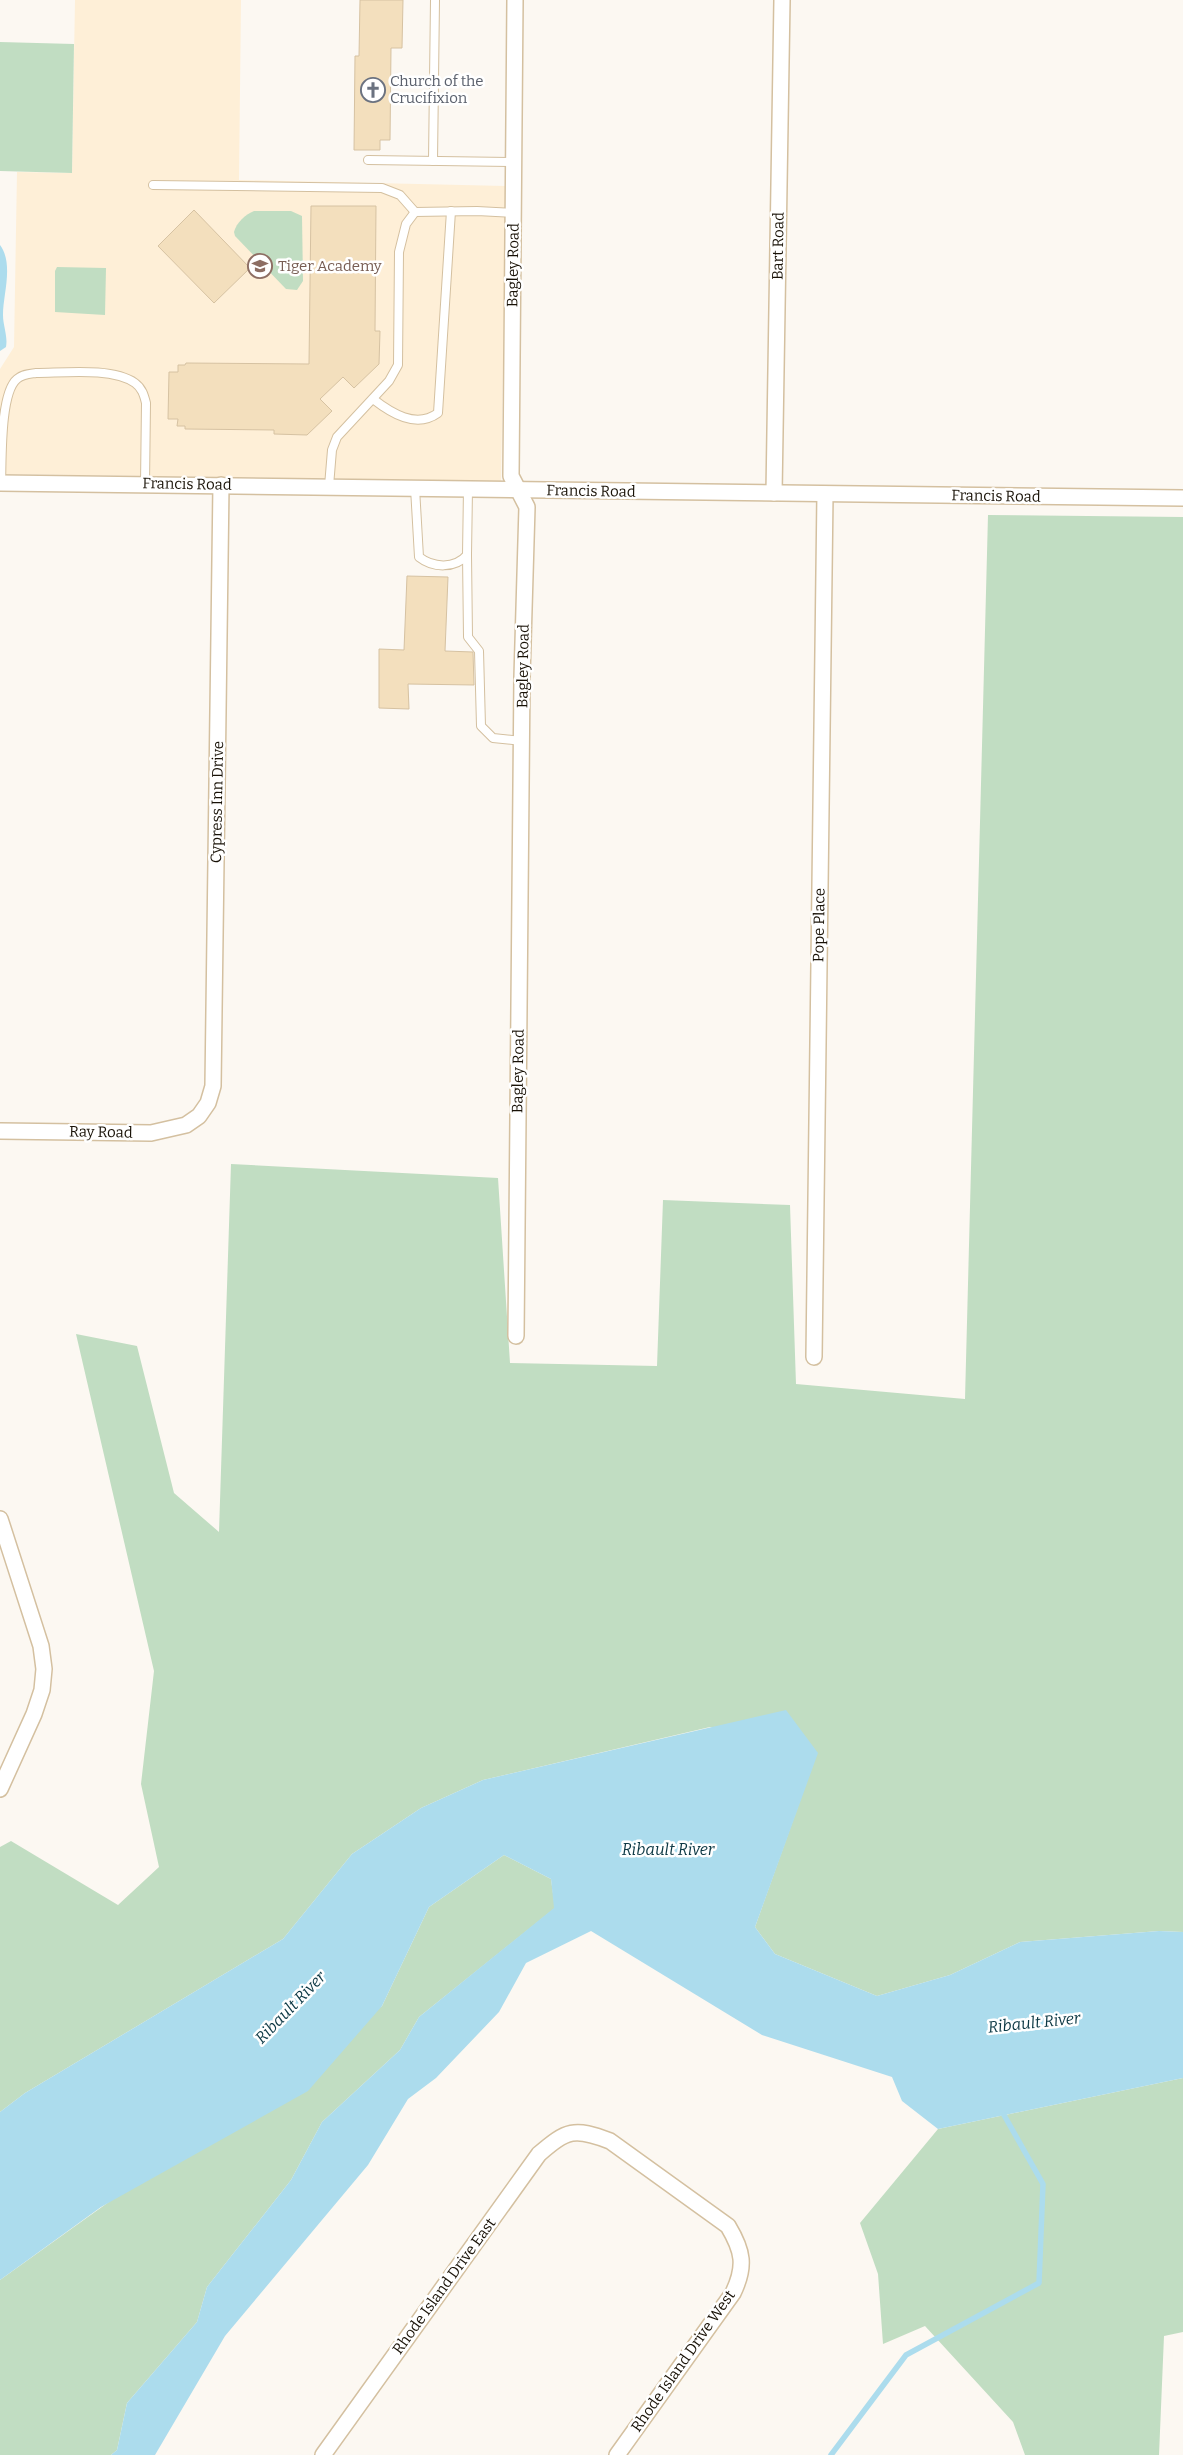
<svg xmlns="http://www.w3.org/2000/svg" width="1183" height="2455" viewBox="0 0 1183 2455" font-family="Bitter,serif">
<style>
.built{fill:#feefd7}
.green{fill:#c1ddc2}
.water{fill:#acdced}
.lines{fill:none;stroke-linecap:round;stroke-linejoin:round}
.stream{stroke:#acdced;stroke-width:5.5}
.building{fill:#f3dfbd;stroke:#d6c2a2}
.lane-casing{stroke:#d4c0a0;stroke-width:10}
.street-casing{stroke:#d4c0a0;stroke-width:18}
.lane{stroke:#fff;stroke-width:8}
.street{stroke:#fff;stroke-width:15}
.labels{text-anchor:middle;stroke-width:5;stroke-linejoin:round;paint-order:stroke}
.worship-label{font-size:15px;fill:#5b616d;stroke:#fff;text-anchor:start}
.street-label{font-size:15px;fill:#181106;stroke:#fff}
.education-label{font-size:15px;fill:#785e54;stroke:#fff;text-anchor:start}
.water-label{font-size:16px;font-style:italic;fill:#0b3743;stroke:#fff}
</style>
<rect width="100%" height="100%" fill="#fcf8f2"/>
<!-- built -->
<path class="built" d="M75 0H241L239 180 506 186 501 481 0 474V369L14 347 17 172 72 173Z"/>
<!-- green -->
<g class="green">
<path d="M0 42 74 44 72 173 0 171Z"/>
<path d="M254 211H291L302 216 303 281 297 290 286 289 235 236 234 232C236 223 246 214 254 211Z"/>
<path d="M57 267 106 268 105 315 55 312V271Z"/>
<path d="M988 515 1183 517V1932L1159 1931 1020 1942 950 1975 877 1996 775 1954 755 1927 817 1753 710 1727 483 1780 421 1808 352 1854 283 1939 25 2093 0 2112V1847L11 1841 118 1905 159 1867 141 1784 154 1671 76 1334 137 1346 174 1493 219 1532 231 1164 498 1178 510 1363 657 1366 663 1200 790 1205 796 1384 965 1399Z"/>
<path d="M504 1855 551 1879 555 1908 419 2017 400 2050 322 2122 291 2180 207 2287 197 2322 127 2403 117 2450 111 2455H0V2280L382 2006 429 1907Z"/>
<path d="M1183 2078V2332L1164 2336 1159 2455H1025L1013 2422 925 2326 883 2344 878 2274 860 2223 938 2129Z"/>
</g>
<!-- water -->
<g class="water">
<path d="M0 245C14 264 3 294 3 315 3 326 8 336 6 347L0 351Z"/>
<path d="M786 1710 818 1753 755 1927 775 1954 877 1996 950 1975 1020 1942 1159 1931 1183 1932V2078L938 2129 902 2101 892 2077 762 2035 591 1931 526 1963 499 2012 436 2078 408 2099 368 2165 225 2336 155 2455H111L117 2450 127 2403 197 2322 207 2287 291 2180 322 2122 400 2050 419 2017 554 1908 551 1879 504 1855 429 1907 382 2006 308 2091 101 2207 0 2280V2112L25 2093 283 1939 352 1854 421 1808 483 1780Z"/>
</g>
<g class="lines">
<!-- stream -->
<path class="stream" d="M831 2455 906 2355 1039 2283 1043 2184 1004 2115"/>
</g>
<!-- building -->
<g class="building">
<path d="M360 0H403L402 48H391L390 140H380V150H354L355 56H359Z"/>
<path d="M311 206H376L375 331H380L379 364 354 388 343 377 320 399 332 411 307 435 274 434V430L185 429V426H177L178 419H168L169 372H178V365H185L186 363 309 364Z"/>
<path d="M194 210 250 268 214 303 158 246Z"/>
<path d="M407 576 448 577 445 651 473 652 474 685 408 684 409 709 379 708V649L404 650Z"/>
</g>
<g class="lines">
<defs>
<g id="lane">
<path d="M368 160 513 162"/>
<path d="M433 161 435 0"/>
<path d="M153 185 382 188 400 195 415 212"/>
<path d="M373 399C391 413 416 429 438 413L451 211"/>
<path d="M1 483C2 459 0 393 17 379 23 374 29 374 36 373 63 373 112 367 135 383 142 388 144 395 146 403L145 484"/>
<path d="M329 486 332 450 337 437 389 381 398 365 399 252 406 224 415 212 477 211 513 213"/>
<path d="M415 488 419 557C433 568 455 569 467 555L468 489"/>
<path d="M467 555 468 637 479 651 481 726 493 738 522 741"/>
</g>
<g id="street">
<path d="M515 0 511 476 527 507 522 677 516 1336"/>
<path d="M0 483 1183 498"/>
<path d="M774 493 782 0"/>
<path d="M0 1131 151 1133 186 1125 199 1116 208 1103 213 1086 221 485"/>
<path d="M814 1357 825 494"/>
<path d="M0 1519 41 1646 44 1669 42 1690 34 1714 0 1789"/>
<path d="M323 2455 539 2154C567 2130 574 2127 610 2141L728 2226C743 2251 746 2266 733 2293L617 2455"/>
</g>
</defs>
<!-- lane casing -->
<use href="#lane" class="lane-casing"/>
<!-- street casing -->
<use href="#street" class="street-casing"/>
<!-- lane -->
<use href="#lane" class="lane"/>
<!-- street -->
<use href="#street" class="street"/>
</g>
<!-- icons -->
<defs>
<symbol id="church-ring" viewBox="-11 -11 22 22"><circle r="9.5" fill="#fff" stroke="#6b7280" stroke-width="1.5"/><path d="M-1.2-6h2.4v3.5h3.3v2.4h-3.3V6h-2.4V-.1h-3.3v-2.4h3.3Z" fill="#6b7280"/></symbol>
<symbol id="school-ring" viewBox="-11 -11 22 22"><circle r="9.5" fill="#fff" stroke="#8d6e63" stroke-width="1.5"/><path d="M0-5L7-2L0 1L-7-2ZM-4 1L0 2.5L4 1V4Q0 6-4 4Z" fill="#8d6e63"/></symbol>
</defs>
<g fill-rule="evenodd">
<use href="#church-ring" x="359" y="76" width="28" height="28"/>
<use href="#school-ring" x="246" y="252" width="28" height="28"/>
</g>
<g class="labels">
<!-- worship labels -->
<g class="worship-label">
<text x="390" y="86">Church of the<tspan x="390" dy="17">Crucifixion</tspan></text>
</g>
<!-- street labels -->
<g class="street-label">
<text transform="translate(778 246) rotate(-89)" y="5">Bart Road</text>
<text transform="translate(513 265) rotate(-89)" y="5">Bagley Road</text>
<text transform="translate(187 484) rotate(1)" y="5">Francis Road</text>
<text transform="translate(591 491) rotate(1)" y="5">Francis Road</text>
<text transform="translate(996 496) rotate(1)" y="5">Francis Road</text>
<text transform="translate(523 666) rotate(-89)" y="5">Bagley Road</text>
<text transform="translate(217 802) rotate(-89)" y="5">Cypress Inn Drive</text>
<text transform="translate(819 925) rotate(-89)" y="5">Pope Place</text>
<text transform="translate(518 1071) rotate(-89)" y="5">Bagley Road</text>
<text transform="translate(101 1132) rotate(1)" y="5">Ray Road</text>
<text transform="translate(444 2286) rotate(-54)" y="5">Rhode Island Drive East</text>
<text transform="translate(683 2361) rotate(-55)" y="5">Rhode Island Drive West</text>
</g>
<!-- education labels -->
<g class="education-label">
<text x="278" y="271">Tiger Academy</text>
</g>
<!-- water labels -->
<g class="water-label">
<text x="668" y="1855">Ribault River</text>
<text transform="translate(290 2007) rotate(-46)" y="6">Ribault River</text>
<text transform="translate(1034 2022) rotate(-6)" y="6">Ribault River</text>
</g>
</g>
</svg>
